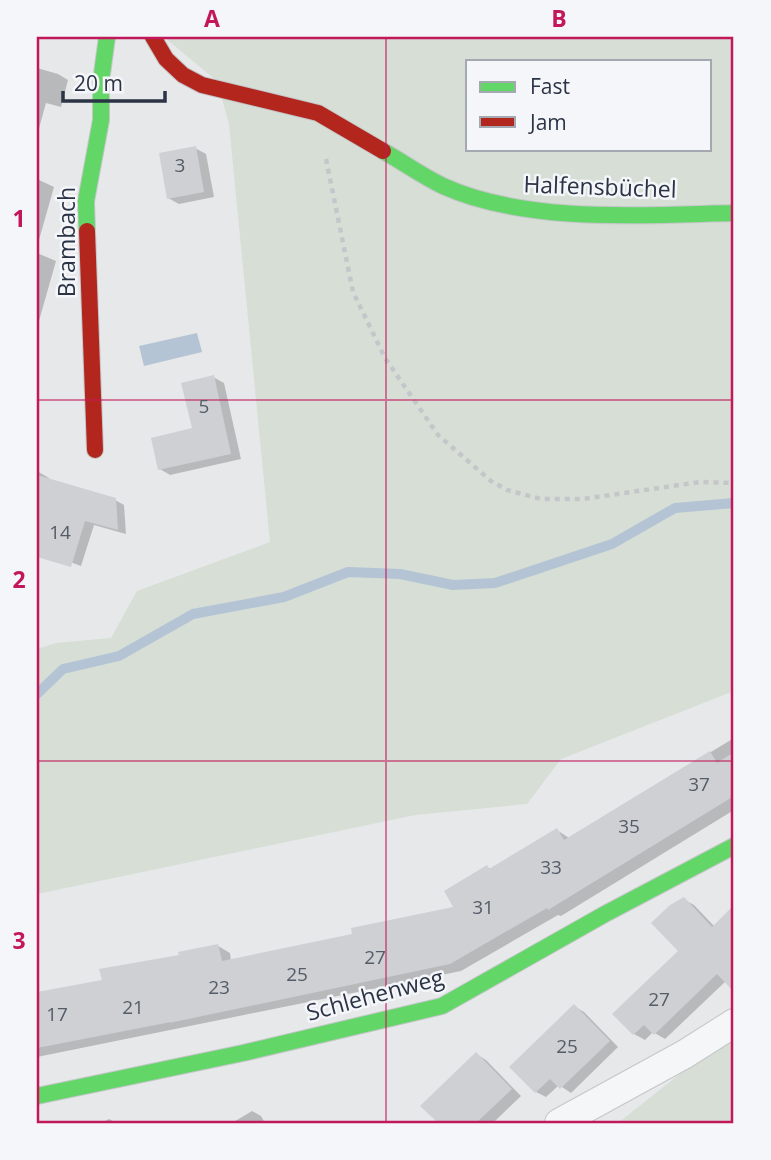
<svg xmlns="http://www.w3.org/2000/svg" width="771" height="1160" viewBox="0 0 771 1160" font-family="'Open Sans',sans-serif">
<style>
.green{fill:#d6ded6;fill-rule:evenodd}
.water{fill:#b4c4d5}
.shadow{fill:#0003}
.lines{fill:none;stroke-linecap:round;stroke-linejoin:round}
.stream{stroke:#b4c4d5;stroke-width:10}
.building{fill:#ced0d3}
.street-casing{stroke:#c4c6c8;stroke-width:30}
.fast-casing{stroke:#c4c6c8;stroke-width:18}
.jam-casing{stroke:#c4c6c8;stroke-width:18}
.path{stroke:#c5c6ca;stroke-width:4.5;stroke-dasharray:5 5;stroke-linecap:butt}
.street{stroke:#f5f6f7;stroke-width:28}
.fast{stroke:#63d668;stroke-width:16}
.jam{stroke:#b3261e;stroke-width:16}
.grid{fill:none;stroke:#c2185b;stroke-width:2;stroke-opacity:0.55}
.labels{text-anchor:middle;stroke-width:5;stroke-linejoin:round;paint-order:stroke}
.number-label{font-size:19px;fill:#545c69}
.street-label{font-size:23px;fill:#2b3445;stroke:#f4f6f9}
.neatline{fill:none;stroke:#c2185b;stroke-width:2.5}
.grid-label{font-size:23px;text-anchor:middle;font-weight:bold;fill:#c2185b}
</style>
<rect width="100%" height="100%" fill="#e6e8ea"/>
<!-- green -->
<g class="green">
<path d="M164 37H734V691L561 759 527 804 415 815 37 894V649L56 643 111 638 137 591 270 542 229 124 217 81ZM468 61H710V149H468Z"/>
<path d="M734 1031V1123H618Z"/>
</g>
<!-- water -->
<path class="water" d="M197 333 202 352 144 366 139 346Z"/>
<!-- shadow -->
<g class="shadow">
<path d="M37 68 58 74 68 80 61 107 46 103 38 132Z"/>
<path d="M195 148 206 154 214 197 179 204 168 198Z"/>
<path d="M37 179 54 187 37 247Z"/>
<path d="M37 253 56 261 37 328Z"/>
<path d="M213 377 224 383 241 459 170 475 160 469 194 430Z"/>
<path d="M37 471 49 478 48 481 115 500 124 505 126 534 94 525 81 566 37 550 42 526 37 524Z"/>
<path d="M734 738V810L561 916 558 915 461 971 37 1057V994L104 982 218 946 230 953 231 961 354 936 456 908 487 867 492 870 557 830 569 838Z"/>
<path d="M683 899 694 905 715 927 734 908V989L726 981 665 1039 653 1032 645 1040 634 1034 615 1014 680 951Z"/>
<path d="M574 1006 584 1012 618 1047 571 1093 559 1085 546 1097 536 1092Z"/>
<path d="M476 1054 486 1060 521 1096 493 1123H440L423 1106Z"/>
<path d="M252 1111 261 1116 265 1123H232Z"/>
<path d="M109 1119 117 1123H101Z"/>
</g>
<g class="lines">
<!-- stream -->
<path class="stream" d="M37 694 63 669 119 656 193 614 284 597 348 572 400 574 453 585 495 583 612 544 675 508 734 503"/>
</g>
<!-- building -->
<g class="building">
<path d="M196 146 204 192 167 199 159 153Z"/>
<path d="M214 375 231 454 158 470 151 438 192 428 181 383Z"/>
<path d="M37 475 116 498 118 530 85 521 71 567 37 557Z"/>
<path d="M710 751 717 763 734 752V796L548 910 547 908 450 964 169 1023 171 1022 37 1048V992L102 980 99 969 179 955 178 952 218 944 222 961 352 934 351 928 453 907 444 891 487 865 489 869 557 828 564 840Z"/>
<path d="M684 897 712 927 734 905V992L717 974 654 1035 644 1025 633 1035 612 1014 678 951 651 923 670 905Z"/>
<path d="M574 1004 610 1041 560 1089 550 1079 535 1093 509 1067Z"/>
<path d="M476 1052 512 1089 476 1123H438L420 1106Z"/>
</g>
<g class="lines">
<defs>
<path id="street" d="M559 1123 685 1054 734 1023"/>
<g id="fast">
<path d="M383 151C403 162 422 176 443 186 527 224 644 215 734 213"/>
<path d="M87 231 86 201 101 120V81L107 37"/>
<path d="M37 1096 243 1053 442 1006 605 914 734 846"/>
</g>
<g id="jam">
<path d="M153 37 166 59 183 75 202 85 318 113 383 151"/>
<path d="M87 231 95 450"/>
</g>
</defs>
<!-- street casing -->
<use href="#street" class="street-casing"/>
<!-- fast casing -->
<use href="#fast" class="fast-casing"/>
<!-- jam casing -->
<use href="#jam" class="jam-casing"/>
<!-- path -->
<path class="path" d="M326 159 353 292 385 358 438 435 491 481 507 490 541 499H583L700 482 734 483"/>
<!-- street -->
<use href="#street" class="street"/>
<!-- fast -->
<use href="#fast" class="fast"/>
<!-- jam -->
<use href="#jam" class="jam"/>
</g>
<!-- grid -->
<path class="grid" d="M386 37V1123M37 400H734M37 761H734"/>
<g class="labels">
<!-- number labels -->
<g class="number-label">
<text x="180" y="172">3</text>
<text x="204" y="413">5</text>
<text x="60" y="539">14</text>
<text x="699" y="791">37</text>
<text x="629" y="833">35</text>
<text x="551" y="874">33</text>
<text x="483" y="914">31</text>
<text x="375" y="964">27</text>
<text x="297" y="981">25</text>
<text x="219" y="994">23</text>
<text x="659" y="1006">27</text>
<text x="133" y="1014">21</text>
<text x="57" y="1021">17</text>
<text x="567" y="1053">25</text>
</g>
<!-- street labels -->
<g class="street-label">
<text transform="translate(600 187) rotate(2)" y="8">Halfensbüchel</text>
<text transform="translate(67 242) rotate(-90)" y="8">Brambach</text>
<text transform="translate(375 995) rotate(-15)" y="8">Schlehenweg</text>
</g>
</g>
<!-- border -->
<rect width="771" height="1160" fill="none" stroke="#f4f6f9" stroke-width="77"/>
<!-- legend -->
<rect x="466" y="60" width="245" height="91" fill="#f4f6f9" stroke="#a4a8b1" stroke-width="2"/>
<rect x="480" y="82" width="35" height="10" fill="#63d668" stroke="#a4a8b1" stroke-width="2"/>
<text x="530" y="94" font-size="21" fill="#2b3445">Fast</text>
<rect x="480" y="117" width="35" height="10" fill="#b3261e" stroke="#a4a8b1" stroke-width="2"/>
<text x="530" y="130" font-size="21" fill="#2b3445">Jam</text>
<!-- scale -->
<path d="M63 91v10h102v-10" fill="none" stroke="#2b3445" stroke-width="3.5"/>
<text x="74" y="91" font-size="21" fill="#2b3445" stroke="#f4f6f9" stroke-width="5" paint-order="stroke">20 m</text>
<rect x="38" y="38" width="694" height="1084" class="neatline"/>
<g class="grid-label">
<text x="212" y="27">A</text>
<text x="559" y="27">B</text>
<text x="19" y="227">1</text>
<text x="19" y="588">2</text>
<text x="19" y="949">3</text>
</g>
</svg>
